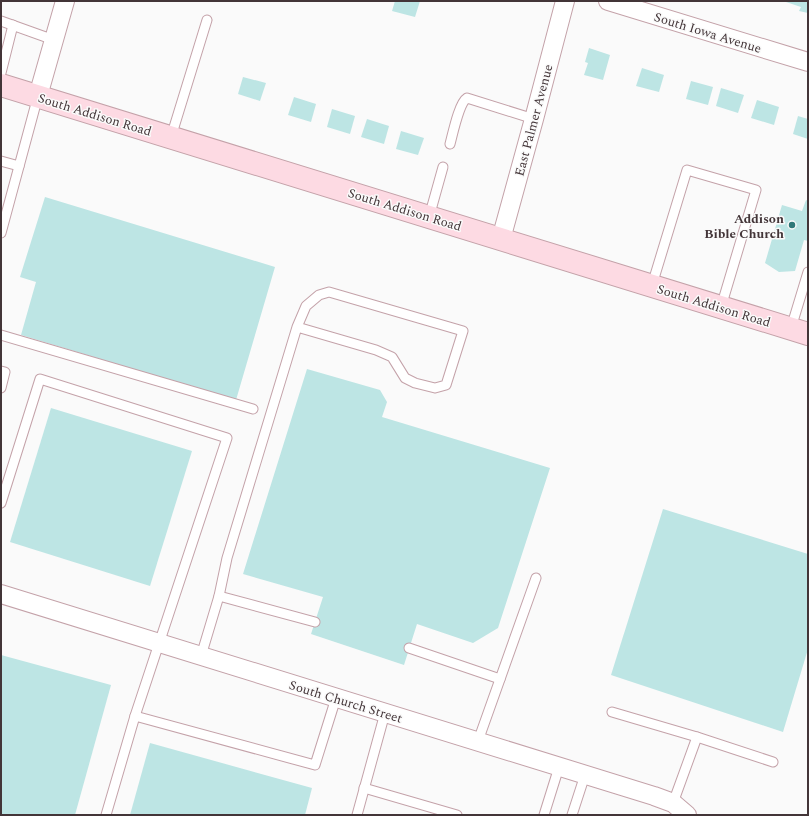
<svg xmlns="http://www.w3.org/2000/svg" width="809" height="816" viewBox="0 0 809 816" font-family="Spectral,serif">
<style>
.building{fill:#bde5e4}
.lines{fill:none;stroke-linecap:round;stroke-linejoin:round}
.lane-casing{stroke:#c4a2a9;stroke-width:11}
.street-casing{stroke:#c4a2a9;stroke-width:20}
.secondary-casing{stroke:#c4a2a9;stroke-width:24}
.lane{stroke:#fff;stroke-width:9}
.street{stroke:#fff;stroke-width:18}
.secondary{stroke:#fddae3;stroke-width:22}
.poi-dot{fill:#307979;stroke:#fafafa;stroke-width:1.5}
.labels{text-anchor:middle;stroke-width:3;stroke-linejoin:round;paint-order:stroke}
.street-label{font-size:13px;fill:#433538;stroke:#fafafa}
.poi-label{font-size:13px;font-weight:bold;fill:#433538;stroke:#fafafa;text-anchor:end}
</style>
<rect width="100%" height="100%" fill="#fafafa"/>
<!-- building -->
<g class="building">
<path d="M395 1H420L415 17 392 11Z"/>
<path d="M783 1H808V13L799 11 801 7Z"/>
<path d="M589 48 610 55 603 80 584 75 588 63 585 62Z"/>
<path d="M642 68 664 75 659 92 636 86Z"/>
<path d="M243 77 266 83 260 101 238 94Z"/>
<path d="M691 81 713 87 708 105 686 99Z"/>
<path d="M721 88 744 95 738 113 716 106Z"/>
<path d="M294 97 316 104 311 122 288 115Z"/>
<path d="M757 100 779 107 774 125 751 118Z"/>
<path d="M332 109 355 116 350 134 327 127Z"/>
<path d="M798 116 808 119V139L793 134Z"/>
<path d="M367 119 389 126 384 144 361 137Z"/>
<path d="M401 131 424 138 418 155 396 149Z"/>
<path d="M45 197 275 267 236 400 21 335 36 282 20 277Z"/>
<path d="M806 200 808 201V241L804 240 795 271 779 272 765 263 782 205 802 211Z"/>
<path d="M307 369 380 390 387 402 382 417 550 468 498 628 473 643 417 624 404 665 311 634 323 597 243 574Z"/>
<path d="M51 408 192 451 150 586 10 542Z"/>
<path d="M663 509 808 554V649L783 732 611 675Z"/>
<path d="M1 655 111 685 75 815H1Z"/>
<path d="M150 743 312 788 305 815H130Z"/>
</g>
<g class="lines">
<defs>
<g id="lane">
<path d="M1 21 54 40"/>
<path d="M1 73 13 25"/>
<path d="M171 137 207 20"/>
<path d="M450 144C453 133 459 103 467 98L534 119"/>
<path d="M1 161 19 166"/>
<path d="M429 217 443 167"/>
<path d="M1 233 38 96"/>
<path d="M652 285 687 170 756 190 721 307"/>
<path d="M791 328 808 272"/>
<path d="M1 335 253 409"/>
<path d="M1 371 5 372 1 388"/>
<path d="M1 503 40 379 227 438 135 716 106 815"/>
<path d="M219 596 315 622"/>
<path d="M409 648 500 679"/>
<path d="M201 656 219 596 227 558 297 327 306 306 319 295 329 292 463 331 446 385 435 388 415 383 405 378 392 357 376 350 297 327"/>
<path d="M612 712 697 737 673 803"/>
<path d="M135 716 315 765 336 698"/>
<path d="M697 737 773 762"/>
<path d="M478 741 536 578"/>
<path d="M364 788 457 815"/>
<path d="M357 815 385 713"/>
<path d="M544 815 559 767"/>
<path d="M572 815 585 775"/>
</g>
<g id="street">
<path d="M608 1 808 62"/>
<path d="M38 96 65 1"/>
<path d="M501 239 534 119 565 1"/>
<path d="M1 594 654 796 673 803 687 815"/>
</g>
<path id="secondary" d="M1 85 808 334"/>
</defs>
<!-- lane casing -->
<use href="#lane" class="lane-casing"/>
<!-- street casing -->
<use href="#street" class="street-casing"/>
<!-- secondary casing -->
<use href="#secondary" class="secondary-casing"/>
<!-- lane -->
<use href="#lane" class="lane"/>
<!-- street -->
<use href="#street" class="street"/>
<!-- secondary -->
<use href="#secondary" class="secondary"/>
</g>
<!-- markers -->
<circle class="poi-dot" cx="792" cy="225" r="4"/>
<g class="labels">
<!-- street labels -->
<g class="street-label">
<text transform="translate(708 32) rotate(17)" y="5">South Iowa Avenue</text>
<text transform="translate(95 114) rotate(17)" y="5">South Addison Road</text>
<text transform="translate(533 120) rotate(-75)" y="5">East Palmer Avenue</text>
<text transform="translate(405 209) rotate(17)" y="5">South Addison Road</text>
<text transform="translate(714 305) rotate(17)" y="5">South Addison Road</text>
<text transform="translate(346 701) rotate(17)" y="5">South Church Street</text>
</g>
<!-- poi labels -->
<g class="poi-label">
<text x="784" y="223">Addison<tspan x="784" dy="15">Bible Church</tspan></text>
</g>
</g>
<!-- border -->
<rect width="809" height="816" fill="none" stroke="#433538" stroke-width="4"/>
</svg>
